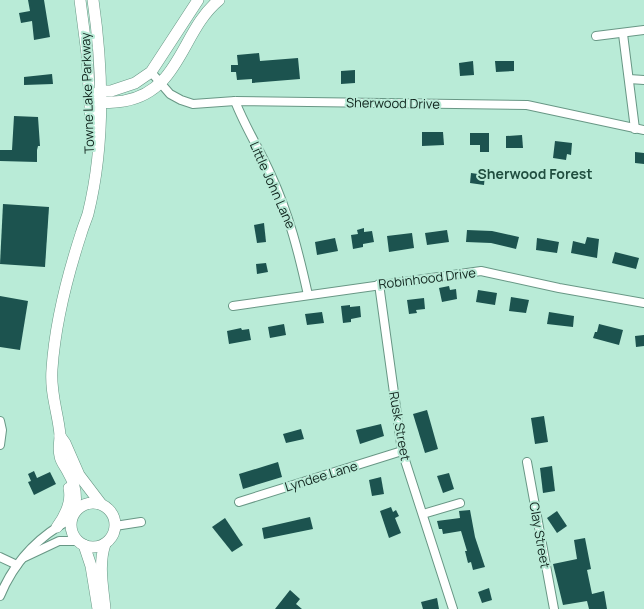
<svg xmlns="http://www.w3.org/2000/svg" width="644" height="609" viewBox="0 0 644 609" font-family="Manrope,sans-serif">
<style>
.building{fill:#1c534f}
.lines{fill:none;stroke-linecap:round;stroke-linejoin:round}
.street-casing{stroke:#689785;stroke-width:10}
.secondary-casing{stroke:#689785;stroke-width:12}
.street{stroke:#fff;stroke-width:8}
.secondary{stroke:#fff;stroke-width:11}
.labels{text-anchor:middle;stroke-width:4;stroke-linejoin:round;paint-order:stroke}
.street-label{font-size:13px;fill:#0f231c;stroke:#b9ebd7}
.neighbourhood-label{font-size:14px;font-weight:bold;fill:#204e3f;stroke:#b9ebd7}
</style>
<rect width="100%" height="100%" fill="#b9ebd7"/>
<!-- building -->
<g class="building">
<path d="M28 0H44L50 37 34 40 32 21 21 23 19 13 30 11Z"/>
<path d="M259 53 260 61 298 58 300 79 252 83V79L237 80 236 72H231V65H238L237 55Z"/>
<path d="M473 61 474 75 460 76 459 63Z"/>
<path d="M495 61H514V71L496 72Z"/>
<path d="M355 70V83L341 84V71Z"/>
<path d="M52 74 53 84 24 85V77Z"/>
<path d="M14 116 38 117 40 146H38L37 150V162L0 161V150H12Z"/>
<path d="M422 132H443L444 145 422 146Z"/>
<path d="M470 133H489V152H480V145H470Z"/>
<path d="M522 135 523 148H506V136Z"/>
<path d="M555 141 572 143 571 155 567 154 566 160 553 158Z"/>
<path d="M635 152 644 153V164L635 163Z"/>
<path d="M471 173 485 175 484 185 470 183Z"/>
<path d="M3 204 49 207 45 267 0 264Z"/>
<path d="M264 223 266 242 257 243 254 225Z"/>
<path d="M364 228V232L372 231 374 242 363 244V247L353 249 351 235 358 234 357 230Z"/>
<path d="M447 230 449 242 427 245 425 233Z"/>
<path d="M467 230 492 231 519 237 516 249 491 243 466 242Z"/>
<path d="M412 233 414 248 389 252 387 236Z"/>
<path d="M587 237 599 239 597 258 571 253 573 241 585 244Z"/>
<path d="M335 238 338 251 317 255 315 242Z"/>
<path d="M537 238 559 242 557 253 536 250Z"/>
<path d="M615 252 639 258 636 269 612 263Z"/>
<path d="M266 263 268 272 257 274 256 264Z"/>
<path d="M449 286 450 290 456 289 457 299 442 302 439 288Z"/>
<path d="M478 290 497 293 495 305 476 302Z"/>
<path d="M0 296 28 301 20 350 0 347Z"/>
<path d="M511 297 529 300 526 313 509 311Z"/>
<path d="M424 298 425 309 416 310 417 313 409 314 407 300Z"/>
<path d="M350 305V307L360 306 361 317 351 319V322L343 323 341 306Z"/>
<path d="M322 312 324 323 307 325 305 314Z"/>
<path d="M549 312 574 316 573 327 547 324Z"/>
<path d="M284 324 286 335 270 338 268 327Z"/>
<path d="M599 324 623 330 619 345 593 338 595 332H597Z"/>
<path d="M241 328 242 330 249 329 251 340 229 344 227 331Z"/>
<path d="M644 335V346L636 347 635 336Z"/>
<path d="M427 410 438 449 425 453 413 414Z"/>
<path d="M544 416 548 442 535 444 531 418Z"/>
<path d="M381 424 384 436 360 444 356 430Z"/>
<path d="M301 429 304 439 286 443 283 434Z"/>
<path d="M278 462 282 477 243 489 239 474Z"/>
<path d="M552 466 555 491 543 493 540 468Z"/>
<path d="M34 471 37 478 50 472 56 484 34 495 28 482 31 481 28 474Z"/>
<path d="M449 473 454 489 443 493 437 476Z"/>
<path d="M381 477 384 494 372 496 369 480Z"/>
<path d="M391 507 393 512 396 510 399 516 395 518 401 533 389 538 380 511Z"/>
<path d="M470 510 475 537 485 567 473 570 471 562 468 563 465 551H467L461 531 443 534 442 529H439L437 521 460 518 459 511Z"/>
<path d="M557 511 567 526 557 533 547 518Z"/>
<path d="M310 517 313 529 264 539 262 528Z"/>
<path d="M225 518 243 545 232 552 212 527Z"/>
<path d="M585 538 591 569 587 570 592 594 604 591 607 609H589L587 601 563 605 553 564 577 559 574 540Z"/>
<path d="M489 588 492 600 482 603 478 592Z"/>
<path d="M290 590 300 599 296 604 302 609H275Z"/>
<path d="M437 598 439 609H423L421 602Z"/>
</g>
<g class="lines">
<defs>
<g id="street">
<path d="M623 34 635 129"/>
<path d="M596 36 644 30"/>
<path d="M151 72 170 94 181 100 193 104 235 101 527 105 644 130"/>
<path d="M629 79 644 80"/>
<path d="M235 101C245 127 260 150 271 175 289 214 299 254 308 295"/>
<path d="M379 284 402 451 453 609"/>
<path d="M233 306 481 271 559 288 644 303"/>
<path d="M0 421 2 430 0 445"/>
<path d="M527 462 554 609"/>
<path d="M239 502 402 451"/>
<path d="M423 514 460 503"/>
<path d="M115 526 141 522"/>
<path d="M0 557 17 565"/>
<path d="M25 557 59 541H78"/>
<path d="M0 596C14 562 39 536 71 519"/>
</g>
<g id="secondary">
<path d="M80 0 87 54 92 140"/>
<path d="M94 95 100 91H111L135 83 151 72 198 0"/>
<path d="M94 100C103 104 114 102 124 101 181 91 181 31 219 0"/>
<path d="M60 436 65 443 79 475 101 504"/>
<circle cx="93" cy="525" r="22"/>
<path d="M74 512C77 498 76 485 68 472 65 466 61 462 60 456 58 448 60 443 60 435 58 412 50 394 52 369 55 324 67 277 81 234 83 227 86 220 88 214 105 145 103 69 93 0"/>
<path d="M57 527C65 516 72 501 69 488"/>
<path d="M105 544C98 565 103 587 105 609"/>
<path d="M84 545 91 566 98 609"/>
</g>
</defs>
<!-- street casing -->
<use href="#street" class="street-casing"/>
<!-- secondary casing -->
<use href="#secondary" class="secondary-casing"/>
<!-- street -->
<use href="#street" class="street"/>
<!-- secondary -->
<use href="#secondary" class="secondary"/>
</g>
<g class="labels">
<!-- street labels -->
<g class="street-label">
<text transform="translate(87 93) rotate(-92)" y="5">Towne Lake Parkway</text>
<text transform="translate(393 103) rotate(1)" y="5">Sherwood Drive</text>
<text transform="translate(273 185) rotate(66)" y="5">Little John Lane</text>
<text transform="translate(427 278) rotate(-7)" y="5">Robinhood Drive</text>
<text transform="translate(400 426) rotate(80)" y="5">Rusk Street</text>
<text transform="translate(321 476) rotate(-17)" y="5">Lyndee Lane</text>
<text transform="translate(540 535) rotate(80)" y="5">Clay Street</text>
</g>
<!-- neighbourhood labels -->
<g class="neighbourhood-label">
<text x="535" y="179">Sherwood Forest</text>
</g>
</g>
</svg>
